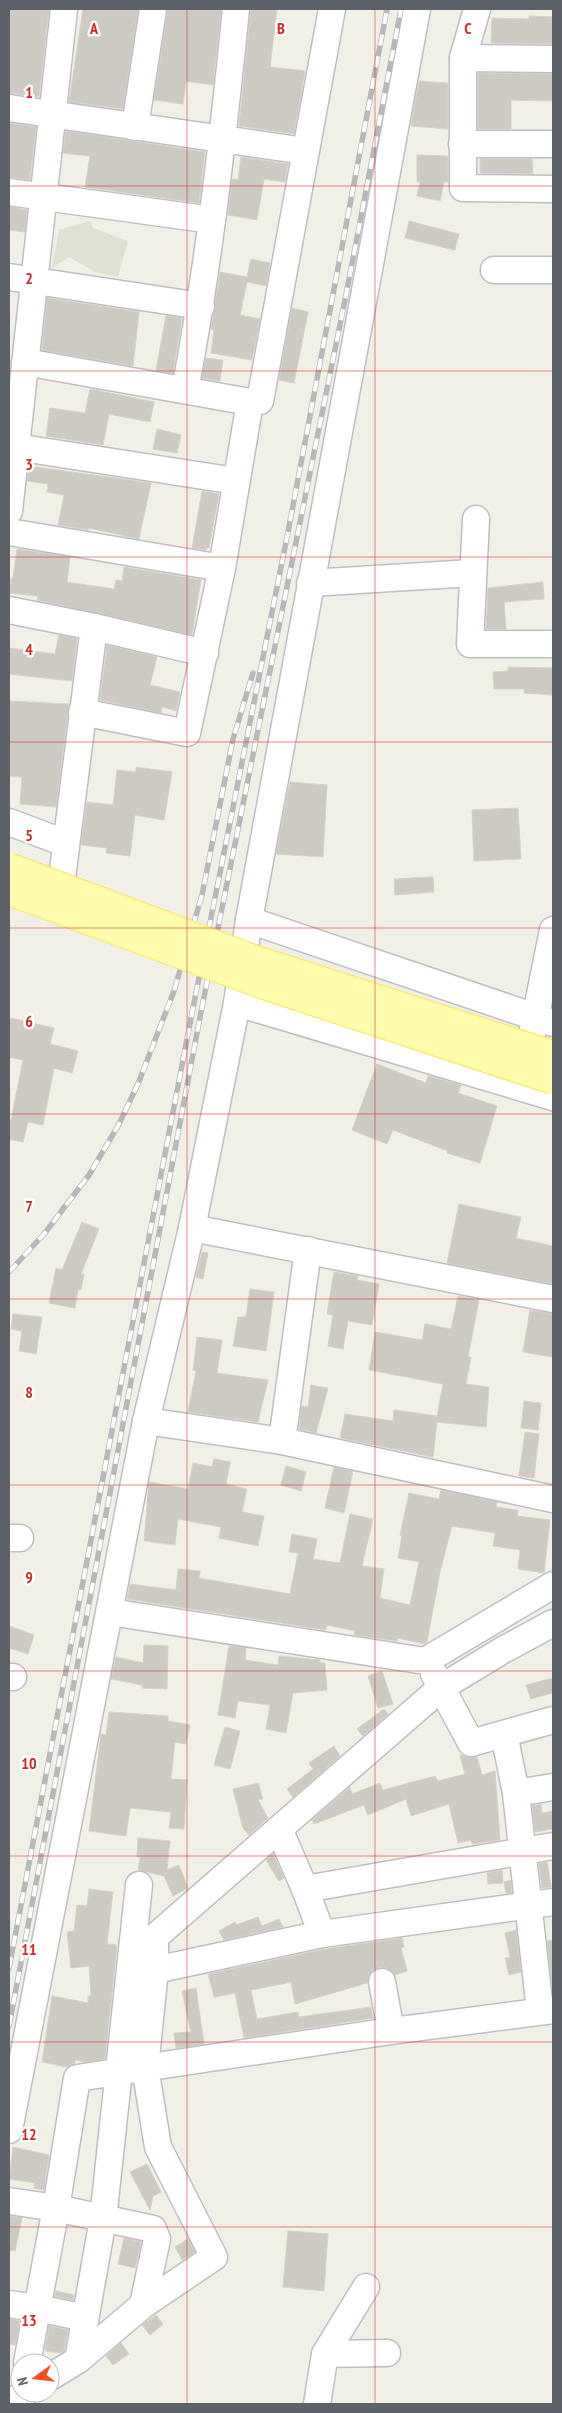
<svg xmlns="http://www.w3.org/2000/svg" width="562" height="2413" viewBox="0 0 562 2413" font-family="'PT Sans Narrow',sans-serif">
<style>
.education{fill:#e1e0d5}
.building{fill:#cccac3;stroke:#d7d3c4}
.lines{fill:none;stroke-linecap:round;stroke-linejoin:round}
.minor-casing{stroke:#bebfc6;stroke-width:29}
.minor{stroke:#fff;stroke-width:26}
.rail-casing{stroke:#b7b8b9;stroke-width:5.5}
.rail{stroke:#fff;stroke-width:4;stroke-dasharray:11;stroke-linecap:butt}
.major-bridge-casing{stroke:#fee352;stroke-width:30;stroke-linecap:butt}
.major-bridge{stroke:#fffcad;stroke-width:28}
.grid{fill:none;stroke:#d62828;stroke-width:1;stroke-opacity:0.55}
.grid-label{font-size:16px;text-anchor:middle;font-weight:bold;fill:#d62828;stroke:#fff;stroke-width:5;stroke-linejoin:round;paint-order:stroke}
</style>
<rect width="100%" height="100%" fill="#f1f0e6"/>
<!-- education -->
<path class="education" d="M90 221 93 228 128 241 118 277 95 272 69 257 52 268 59 230Z"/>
<!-- building -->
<g class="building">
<path d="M9 9H49L39 97 9 93Z"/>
<path d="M83 9H138L123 109 69 102Z"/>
<path d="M168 9H221L213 85 186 81 183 104 154 100Z"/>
<path d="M251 9H277L270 67 305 71 294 134 239 126Z"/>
<path d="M529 16 553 17V44L491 43 492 18 529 19Z"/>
<path d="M478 73 553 74V101L511 100V129H478Z"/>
<path d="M419 81 448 83V129L411 126Z"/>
<path d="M9 123 36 127 30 180 9 177Z"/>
<path d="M66 131 205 152 199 203 85 187 90 156 63 153Z"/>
<path d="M417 155 448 156V182H444L440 201 417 196 420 182H417Z"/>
<path d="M241 157 288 164 285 182 264 179 257 220 228 215 232 179 238 180Z"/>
<path d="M480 159H532L533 174 480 173Z"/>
<path d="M9 207 27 210 25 232 9 230Z"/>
<path d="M409 221 459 234 455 250 405 238Z"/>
<path d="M251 259 270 263 266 286 247 282 240 315 260 319 252 360 211 353 214 330 211 329 220 272 247 277Z"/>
<path d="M47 298 139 312 133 366 42 350Z"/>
<path d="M292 308 308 312 294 383 279 380Z"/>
<path d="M166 316 182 318 173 373 156 370Z"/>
<path d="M206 358 223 360 220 381 202 378Z"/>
<path d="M90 389 154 402 150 422 109 414 103 445 46 436 50 408 85 413Z"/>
<path d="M157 429 181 435 177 453 153 449Z"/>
<path d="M29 466 151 483 139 539 89 528 88 530 58 525 64 495 47 492 48 484 27 481Z"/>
<path d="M202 491 219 494 209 548H206V550L192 548Z"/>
<path d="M17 549 70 557 67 582 114 589 116 580 122 581 124 567 201 580 192 635 37 600 38 596 9 593 11 578H13Z"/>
<path d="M543 582 544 599 504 602 506 629H486L488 588Z"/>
<path d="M59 635 77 639 72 681 9 674V648L55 654Z"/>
<path d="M107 645 157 657 150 685 180 692 176 711 162 707 161 713 100 700Z"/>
<path d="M508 667 553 668V695L524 693V689H494L493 672 508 671Z"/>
<path d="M9 701 69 704 56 807 20 804 22 777 9 776Z"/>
<path d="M136 767 172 772 164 820 135 815 130 856 106 853 107 848 81 845 87 802 113 805 117 770 136 772Z"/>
<path d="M290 782 327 785 323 857 276 854Z"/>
<path d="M518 808 521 859 474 861 472 810Z"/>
<path d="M433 877 434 892 395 895 394 879Z"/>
<path d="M11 1018 54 1028 50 1044 78 1051 72 1073 54 1068 43 1125 28 1122 23 1142 9 1139V1119L11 1120 23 1060 9 1057V1027Z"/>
<path d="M377 1064 426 1083 428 1076 461 1085 458 1093 497 1106 480 1163 447 1153 448 1151 393 1130 387 1144 352 1130Z"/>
<path d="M459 1204 521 1217 516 1238 553 1246V1284L447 1263Z"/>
<path d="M82 1222 99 1229 81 1274H84L81 1290H78L75 1308 49 1303 56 1268 62 1270Z"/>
<path d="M202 1252 208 1253 203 1279 196 1277Z"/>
<path d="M334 1272 358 1276 357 1280 379 1284 372 1325 348 1321 343 1349 328 1346 333 1315 327 1314Z"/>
<path d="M250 1289 274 1292 266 1351 233 1346 238 1317H246Z"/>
<path d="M458 1296 479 1300 468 1357H471L466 1384 489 1387 486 1427 437 1422 433 1457 340 1438 345 1414 393 1421 394 1410 437 1416 443 1384 369 1370 375 1332 422 1340 425 1324 451 1329Z"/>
<path d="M530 1310 553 1314V1357L523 1352Z"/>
<path d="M13 1314 42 1317 36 1354 19 1351 22 1331 11 1329Z"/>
<path d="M197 1337 222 1340 217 1373 268 1380 258 1422 188 1412 196 1371 193 1370Z"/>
<path d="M311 1385 328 1388 316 1433 299 1429 302 1406 308 1407Z"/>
<path d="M524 1401 541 1403 538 1430 521 1428Z"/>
<path d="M525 1432 539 1434 534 1478 519 1476Z"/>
<path d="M214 1459 230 1462 226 1484 247 1489 242 1512 264 1516 258 1546 219 1538 221 1527 178 1519 175 1545 144 1541 149 1482 188 1489 193 1463 212 1467Z"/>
<path d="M286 1466 306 1472 301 1491 281 1485Z"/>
<path d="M334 1467 353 1471 344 1513 325 1508Z"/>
<path d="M441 1490 497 1502 496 1507 518 1510 517 1516 550 1520 544 1573 518 1569 520 1550 493 1546 495 1533 452 1526 440 1572 427 1642 425 1644 398 1638 397 1641 354 1635 355 1631 327 1625 326 1630 127 1599 130 1584 176 1590 178 1569 200 1571 199 1578 290 1594 298 1553 289 1552 292 1534 317 1539 313 1559 340 1563 350 1514 373 1519 362 1566 384 1569 380 1598 410 1605 419 1562 398 1558 402 1536 400 1535 409 1493 439 1499Z"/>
<path d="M9 1626 34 1635 28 1654 9 1648Z"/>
<path d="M144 1645 168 1646 167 1689 142 1688V1685L111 1679 116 1657 143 1663Z"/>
<path d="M229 1646 246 1648 245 1660 278 1665 279 1656 320 1660V1663H325L327 1690 293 1693 286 1733 266 1729 270 1705 238 1701 235 1718 218 1715Z"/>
<path d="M382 1671 393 1704 378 1708 368 1676Z"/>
<path d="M553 1678V1693L531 1699 526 1685Z"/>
<path d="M384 1709 388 1714 363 1736 357 1729Z"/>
<path d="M109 1712 168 1716V1721L190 1725 186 1744 175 1742 171 1779 187 1780 184 1829 169 1828 171 1812 130 1808 126 1836 89 1831 101 1734 106 1735Z"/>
<path d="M225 1727 240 1731 230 1769 214 1765Z"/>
<path d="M334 1746 340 1756 293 1797 287 1789 313 1769 309 1763Z"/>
<path d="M460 1755 469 1758 477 1757 482 1775 495 1771 500 1840 472 1844 471 1840 458 1843 449 1804 411 1816 406 1799 368 1815 364 1805 314 1824 312 1820 350 1787 352 1794 380 1783 383 1790 435 1776 438 1781 465 1774Z"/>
<path d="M258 1783 263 1799 258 1800 268 1818 249 1835 243 1828 233 1789Z"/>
<path d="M541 1804 542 1813 553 1811V1829L535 1832 532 1806Z"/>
<path d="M138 1838 170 1841 167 1870 179 1865 188 1888 173 1896 164 1876 138 1870 140 1857H137Z"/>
<path d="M273 1854 284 1878 279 1881 266 1860Z"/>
<path d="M547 1862 551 1887 542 1888 539 1864Z"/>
<path d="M502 1870 503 1883 488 1884 487 1873Z"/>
<path d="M511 1880 512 1893H506L504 1882Z"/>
<path d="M89 1889 113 1892 107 1944 117 1945 105 2059 85 2062 75 2060V2063L67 2067 42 2062 52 1996 88 2003V1996H91L89 1966 71 1968 67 1932 74 1931 77 1905 87 1906Z"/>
<path d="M258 1917 262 1926 279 1919 283 1927 224 1940 219 1931 235 1922 236 1925Z"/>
<path d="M516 1930 521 1972 509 1975 505 1958 510 1957 505 1933Z"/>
<path d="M402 1938 404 1947 401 1948 407 1971 395 1975 387 1968 379 1967 372 1971 367 1983 295 2004 291 1982 251 1990 257 2019 298 2012 299 2017 371 2007 373 2018 244 2038 235 1993 214 1997 208 1974 325 1949Z"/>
<path d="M553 1940V1994L547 1941Z"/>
<path d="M196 1988 204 2044 176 2048 174 2033 191 2032 182 1991Z"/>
<path d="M13 2147 49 2155 44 2190 34 2188 35 2183 9 2179Z"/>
<path d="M147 2164 161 2192 153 2196 150 2210 130 2172Z"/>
<path d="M9 2216 22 2218 15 2251 9 2250Z"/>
<path d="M288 2231 328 2234 324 2291 283 2287Z"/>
<path d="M124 2238 141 2242 135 2268 118 2264Z"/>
<path d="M188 2239 195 2252 182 2260 175 2247Z"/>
<path d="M56 2291 74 2295 73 2300 55 2296Z"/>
<path d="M156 2315 163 2324 150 2335 142 2325Z"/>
<path d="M9 2319 20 2321 15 2345 9 2344Z"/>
<path d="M49 2326 68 2330 64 2351 60 2353 45 2351Z"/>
<path d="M121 2343 129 2354 113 2365 106 2356Z"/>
</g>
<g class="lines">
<defs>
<g id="minor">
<path d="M477 9 463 58V188L553 189"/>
<path d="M463 58 553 59"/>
<path d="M9 108 305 151"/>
<path d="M135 127 153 9"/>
<path d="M462 144H553"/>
<path d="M9 192 212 220"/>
<path d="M494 270H553"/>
<path d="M9 277 201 306"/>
<path d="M25 362 250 402 260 401 332 9"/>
<path d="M185 390C209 264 223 137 236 9"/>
<path d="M9 446 236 481"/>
<path d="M9 511 64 9"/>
<path d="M476 519 470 644H553"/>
<path d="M9 532 222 568 187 733 82 712"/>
<path d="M222 568 250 402"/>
<path d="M310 583 472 573"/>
<path d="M9 610 94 627 205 653"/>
<path d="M9 822 65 843"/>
<path d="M58 909 94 627"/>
<path d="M249 920 553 1023"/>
<path d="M237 1003 553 1097"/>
<path d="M532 1034 553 930"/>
<path d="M192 1228 553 1299"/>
<path d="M146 1421 282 1441 553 1499"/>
<path d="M282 1441 308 1250"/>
<path d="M9 1538H20"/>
<path d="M110 1612 425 1661 553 1585"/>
<path d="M434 1674 471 1743 553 1720"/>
<path d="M9 1677H13"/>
<path d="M504 1734 516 1793 553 1787"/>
<path d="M516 1793 540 2011"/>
<path d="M279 1829 305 1889"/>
<path d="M322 1934 305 1889 553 1846"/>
<path d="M155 1970 322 1934 553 1902"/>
<path d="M382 1982 391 2031"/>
<path d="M9 2130 146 1421 192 1228 237 1003 249 920 417 9"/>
<path d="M9 2201 56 2208 153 2229 157 2239 143 2305"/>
<path d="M9 2304 38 2308 85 2318"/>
<path d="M325 2354 387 2353"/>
<path d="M78 2360 103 2219 139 1885"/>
<path d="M27 2363 56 2208 77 2078 391 2031 553 2010"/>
<path d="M50 2377 78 2360 143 2305 214 2257 158 2147 145 2067 155 1970V1937L442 1687 503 1650 553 1623"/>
<path d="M9 2404 25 2393"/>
<path d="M317 2404 325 2354 366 2287"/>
</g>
</defs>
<!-- minor casing -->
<use href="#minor" class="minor-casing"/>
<!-- minor -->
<use href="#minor" class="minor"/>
<defs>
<g id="rail">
<path d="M9 1272 44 1234 89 1175 118 1126 138 1084 174 991 202 895 233 739 253 673"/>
<path d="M9 1968 192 1013 288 532 387 9"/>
<path d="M9 2026 201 1012 346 295 401 9"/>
</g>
</defs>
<!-- rail casing -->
<use href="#rail" class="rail-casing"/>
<!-- rail -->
<use href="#rail" class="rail"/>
<defs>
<g id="major-bridge">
<path d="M9 867 256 960 553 1055"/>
<path d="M9 891 264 985 553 1080"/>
</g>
</defs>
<!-- major-bridge casing -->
<use href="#major-bridge" class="major-bridge-casing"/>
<!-- major-bridge -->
<use href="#major-bridge" class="major-bridge"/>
</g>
<!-- grid -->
<path class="grid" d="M187 9V2404M375 9V2404M9 186H553M9 371H553M9 557H553M9 742H553M9 928H553M9 1114H553M9 1299H553M9 1485H553M9 1671H553M9 1856H553M9 2042H553M9 2227H553"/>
<g class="grid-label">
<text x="94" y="34">A</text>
<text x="281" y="34">B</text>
<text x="468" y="34">C</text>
<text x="29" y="98">1</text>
<text x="29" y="284">2</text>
<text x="29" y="470">3</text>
<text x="29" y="655">4</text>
<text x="29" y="841">5</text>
<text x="29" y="1027">6</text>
<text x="29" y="1212">7</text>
<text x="29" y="1398">8</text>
<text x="29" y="1583">9</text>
<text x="29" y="1769">10</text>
<text x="29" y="1955">11</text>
<text x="29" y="2140">12</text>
<text x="29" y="2326">13</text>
</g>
<!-- border -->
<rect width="562" height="2413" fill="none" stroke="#5d6168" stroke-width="20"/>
<!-- north arrow -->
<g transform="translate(35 2378) rotate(255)"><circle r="24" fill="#ffffff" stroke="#bec0c3"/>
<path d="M0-4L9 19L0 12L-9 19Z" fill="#f94e24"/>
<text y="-8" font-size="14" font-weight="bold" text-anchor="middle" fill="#5d6168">N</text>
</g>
</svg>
